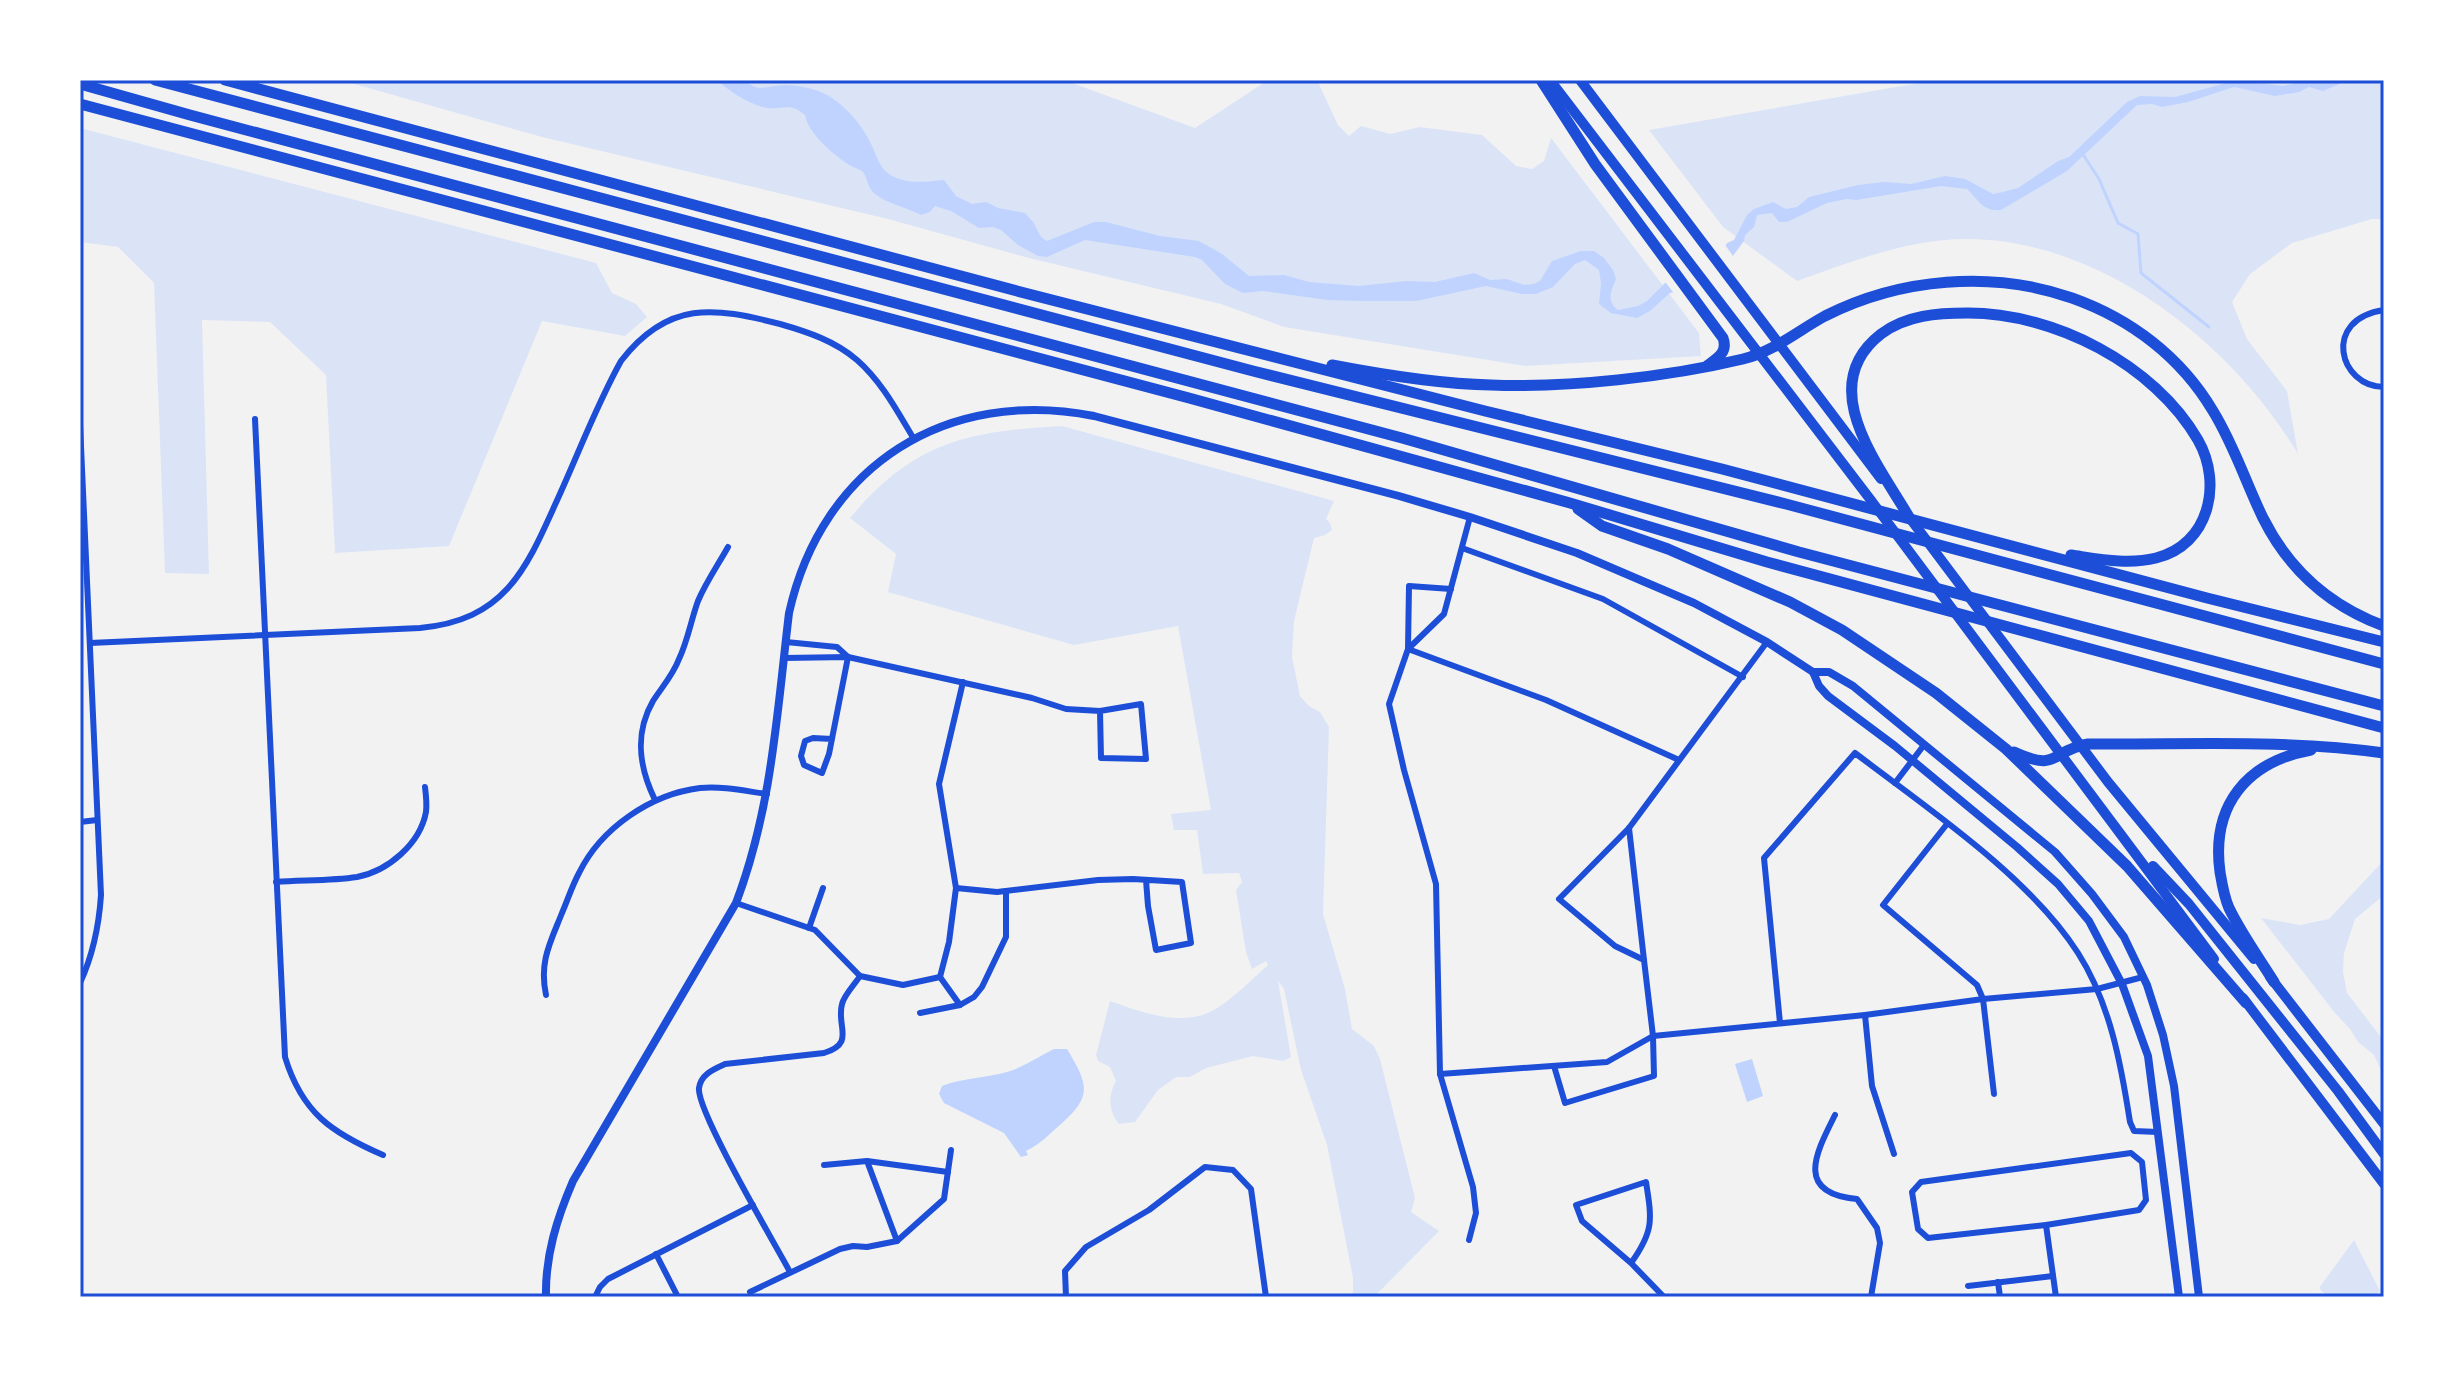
<svg xmlns="http://www.w3.org/2000/svg" width="2464" height="1377" viewBox="0 0 2464 1377" font-family="'DM Sans',sans-serif">
<style>
.green{fill:#dbe4f7}
.water{fill:#bfd3fe}
.pier{fill:#f2f2f2}
.lines{fill:none;stroke-linecap:round;stroke-linejoin:round}
.stream{stroke:#bfd3fe;stroke-width:3}
.minor{stroke:#1d4ed8;stroke-width:6}
.tertiary{stroke:#1d4ed8;stroke-width:8}
.primary{stroke:#1d4ed8;stroke-width:10}
.motorway{stroke:#1d4ed8;stroke-width:11}
.neatline{fill:none;stroke:#1d4ed8;stroke-width:3}
</style>
<rect width="100%" height="100%" fill="#f2f2f2"/>
<!-- green -->
<g class="green">
<path d="M340 80H1064L1195 128 1268 80H1317L1338 125 1349 136 1361 126 1390 134 1420 127 1482 135 1516 166 1532 169 1544 161 1551 138 1699 333 1701 356 1525 366 1284 327 1221 304 1029 258 888 219 542 137Z"/>
<path d="M1936 80H2384V219H2372L2292 243 2250 274 2232 302 2247 339 2287 391 2298 454C2232 343 2102 240 1968 239 1909 239 1852 261 1797 281L1723 227 1649 130Z"/>
<path d="M80 128 596 263 612 293 636 304 647 317 625 336 542 321 449 546 335 553 326 375 270 322 202 320 209 574 165 573 154 283 118 247 80 242Z"/>
<path d="M1062 426 1334 501 1326 519 1330 523 1332 530 1325 535 1314 538 1294 621 1292 657 1300 696 1309 706 1320 712 1329 727 1323 914 1345 989 1352 1029 1374 1046 1380 1059 1415 1198 1411 1212 1439 1231 1374 1297H1351L1353 1292V1278L1327 1145 1301 1070 1284 989 1278 981 1291 1057 1283 1061 1253 1056 1206 1068 1190 1077H1176L1158 1090 1135 1122 1119 1124C1108 1111 1108 1095 1116 1081L1110 1067 1098 1061 1096 1055 1110 1001C1142 1012 1181 1028 1214 1010 1233 999 1252 979 1268 965L1266 961 1252 969 1246 952 1236 890 1242 882 1239 873 1203 874 1197 830H1174L1171 814 1211 810 1178 626 1074 645 888 592 896 554 850 518C913 442 968 431 1062 426Z"/>
<path d="M2384 856V895L2355 919 2344 953 2343 972 2347 993 2384 1041V1077L2374 1055 2358 1042 2350 1029 2335 1013 2261 918 2300 925 2329 919 2383 861Z"/>
<path d="M2354 1240 2380 1291 2375 1297H2327L2319 1288Z"/>
</g>
<!-- water -->
<g class="water">
<path d="M717 80H746C756 94 771 85 785 85 797 85 811 88 821 92 840 100 859 121 868 138 880 159 877 175 907 181 919 183 932 181 944 180L956 196 972 204 986 202 998 208 1025 213 1033 222 1041 237 1047 241 1094 222H1106L1160 236 1199 241 1222 254 1249 276 1284 275 1309 282 1358 286 1407 281 1435 282 1474 273 1490 280 1507 279 1524 285 1534 284 1540 281 1552 261 1581 251H1594L1604 258 1613 270 1616 279C1611 291 1606 301 1618 310L1638 306 1647 301 1666 282 1679 279 1722 252 1727 243 1734 240 1747 215 1754 209 1773 202 1786 209 1797 207 1809 197 1858 185 1884 182 1911 184 1945 176 1965 179 1993 194 2003 192 2018 188 2058 161 2069 157 2127 102 2140 96 2175 97 2237 80 2283 86 2306 80H2364L2344 82 2323 91 2309 87 2299 92 2275 96 2234 87 2188 102 2162 107 2152 104 2137 105 2067 171 2001 210C1984 212 1979 201 1967 189L1941 186 1856 200 1847 199 1827 203 1787 222H1779L1772 213 1757 215 1754 227 1745 235 1744 241 1727 264 1690 289 1670 293 1650 311 1637 318 1611 313 1599 304 1601 283 1599 270 1585 260 1575 264 1553 287 1536 294H1522L1486 286 1416 301H1362L1328 300 1263 291 1243 293 1225 284 1202 260 1195 257 1085 240 1047 257 1038 256 1018 245 1001 230 993 227 979 228 951 211 935 206 930 212 921 215C906 207 888 204 875 194 867 188 868 178 863 172 860 169 855 168 851 166 835 156 808 134 805 115 788 100 780 112 762 107 746 102 729 91 717 80Z"/>
<path d="M1054 1049H1067C1088 1084 1093 1096 1061 1124 1048 1135 1042 1143 1026 1151L1028 1155 1021 1157 1004 1133 944 1103 939 1094 942 1086C962 1078 986 1078 1007 1072 1024 1067 1038 1057 1054 1049Z"/>
<path d="M1752 1059 1763 1096 1747 1102 1735 1064Z"/>
</g>
<!-- pier -->
<path class="pier" d="M1723 242 1735 259 1729 267 1692 293 1676 296 1663 279 1688 273 1716 253Z"/>
<g class="lines">
<!-- stream -->
<path class="stream" d="M2082 153 2099 179 2118 223 2138 234 2141 273 2209 327"/>
<!-- minor -->
<g class="minor">
<path d="M2384 310C2321 319 2339 387 2384 387"/>
<path d="M255 419 285 1057C302 1113 332 1133 383 1155"/>
<path d="M80 424 101 895C99 925 93 955 80 983"/>
<path d="M1462 548 1603 599 1743 677"/>
<path d="M1451 589 1409 586 1408 649 1546 700 1679 760"/>
<path d="M786 642 837 647 848 657"/>
<path d="M90 643 420 628C507 620 527 567 559 496 579 452 597 404 621 361 668 300 714 307 780 324 808 332 835 341 857 360 882 382 897 411 914 439"/>
<path d="M784 658 848 657 1032 698 1066 709 1100 711 1141 704 1146 759 1101 758 1100 711"/>
<path d="M832 739 813 738 805 741 801 756 804 765 822 773 829 754 848 657"/>
<path d="M1895 783 1924 745"/>
<path d="M655 800C639 767 634 734 653 701 662 687 673 675 679 659 688 640 691 620 698 601 706 582 718 565 728 547"/>
<path d="M80 822 97 820"/>
<path d="M1947 824 1883 905 1977 985 1983 999 1994 1094"/>
<path d="M1629 828 1644 960"/>
<path d="M276 882C302 880 331 881 357 877 388 871 420 844 426 812 427 804 426 795 425 787"/>
<path d="M956 888 997 892 1098 880 1133 879 1182 882 1191 943 1156 950 1148 906 1146 880"/>
<path d="M736 903 815 930 860 976 903 985 940 977"/>
<path d="M809 928 823 888"/>
<path d="M940 977 949 942 956 888 939 784 963 682"/>
<path d="M940 977 960 1005"/>
<path d="M546 995C539 962 550 943 562 913 568 899 572 886 579 873 601 828 651 794 700 788 723 786 745 791 767 794"/>
<path d="M920 1013 960 1005 974 997 982 987 1006 937V891"/>
<path d="M1865 1015 1872 1086 1894 1154"/>
<path d="M1780 1023 1764 858 1855 753C1927 808 2029 876 2078 953 2110 1003 2121 1064 2130 1122L2134 1131 2158 1132"/>
<path d="M1554 1066 1565 1103 1654 1076 1653 1036 1644 960 1615 946 1559 899 1629 828 1767 642"/>
<path d="M1440 1074 1607 1062 1653 1036 1865 1015 1983 999 2097 989 2143 977"/>
<path d="M1835 1115C1816 1153 1794 1193 1857 1199L1877 1228 1880 1243 1871 1297"/>
<path d="M2131 1153 2142 1162 2146 1200 2139 1210 2046 1225 1928 1238 1918 1229 1912 1192 1921 1182Z"/>
<path d="M867 1161 897 1241"/>
<path d="M824 1165 867 1161 948 1172"/>
<path d="M2046 1225 2056 1297"/>
<path d="M1469 1240 1476 1213 1473 1187 1440 1074 1436 884 1404 770 1389 704 1408 649 1444 614 1470 517"/>
<path d="M656 1254 678 1297"/>
<path d="M1631 1263C1654 1231 1652 1220 1646 1182L1576 1205 1582 1221 1631 1263 1664 1297"/>
<path d="M790 1272C775 1244 696 1110 699 1088 701 1074 714 1069 725 1064L824 1053C856 1043 836 1027 842 1004 844 995 855 984 860 976"/>
<path d="M1998 1282 2000 1297"/>
<path d="M1968 1286 2053 1276"/>
<path d="M750 1292 840 1249 853 1246 867 1247 897 1241 944 1199 951 1150"/>
<path d="M595 1297 600 1287 608 1279 753 1205"/>
<path d="M1066 1297 1065 1271 1086 1247 1149 1210 1205 1167 1233 1170 1251 1189 1266 1297"/>
</g>
<!-- tertiary -->
<g class="tertiary">
<path d="M1813 672H1829L1853 686 2055 852 2092 894 2124 937 2147 985 2163 1035 2174 1086 2199 1297"/>
<path d="M546 1297C545 1256 557 1218 573 1181L736 903C772 808 777 713 789 613 822 465 947 387 1094 416L1399 496 1470 517 1577 553 1694 603 1767 642 1813 672 1819 686 1828 696 1895 746 2017 847 2058 884 2089 921 2122 984 2148 1056 2179 1297"/>
</g>
<!-- primary -->
<g class="primary">
<path d="M1550 80 1870 499 2214 959"/>
<path d="M1580 80 1881 479"/>
<path d="M1909 517 2108 782 2254 959"/>
<path d="M2153 866 2189 904 2338 1091 2384 1154"/>
<path d="M2270 977 2384 1124"/>
<path d="M2243 998 2384 1184"/>
</g>
<!-- motorway -->
<g class="motorway">
<path d="M155 80 1253 371 1786 504 2384 664"/>
<path d="M225 80 1017 291 1485 411 1722 469 2207 598 2384 642"/>
<path d="M1541 80 1595 164 1723 338C1728 352 1718 358 1708 365"/>
<path d="M80 84 190 115 1402 438 1799 552 2384 706"/>
<path d="M80 104 1189 398 1570 503 1767 562 2384 728"/>
<path d="M1332 365C1384 375 1438 384 1491 385 1568 388 1668 377 1743 359 1773 352 1799 330 1825 316 1900 278 1992 270 2072 298 2131 319 2181 357 2213 411 2234 445 2246 483 2263 518 2289 570 2330 606 2384 626"/>
<path d="M1578 509 1602 526 1668 549 1790 602 1842 630 1936 693 2006 749 2127 866 2246 1003"/>
<path d="M1909 517C1878 464 1814 386 1881 334 1906 315 1938 313 1968 313 2054 313 2154 364 2198 440 2223 484 2209 545 2156 558 2128 565 2099 559 2071 555"/>
<path d="M2014 752C2059 773 2051 750 2088 744 2187 745 2285 739 2384 753"/>
<path d="M2274 982C2259 958 2241 933 2229 908 2224 897 2222 884 2220 872 2211 806 2246 762 2311 750"/>
</g>
</g>
<!-- border -->
<rect width="2464" height="1377" fill="none" stroke="#ffffff" stroke-width="164"/>
<rect x="82" y="82" width="2300" height="1213" class="neatline"/>
</svg>
